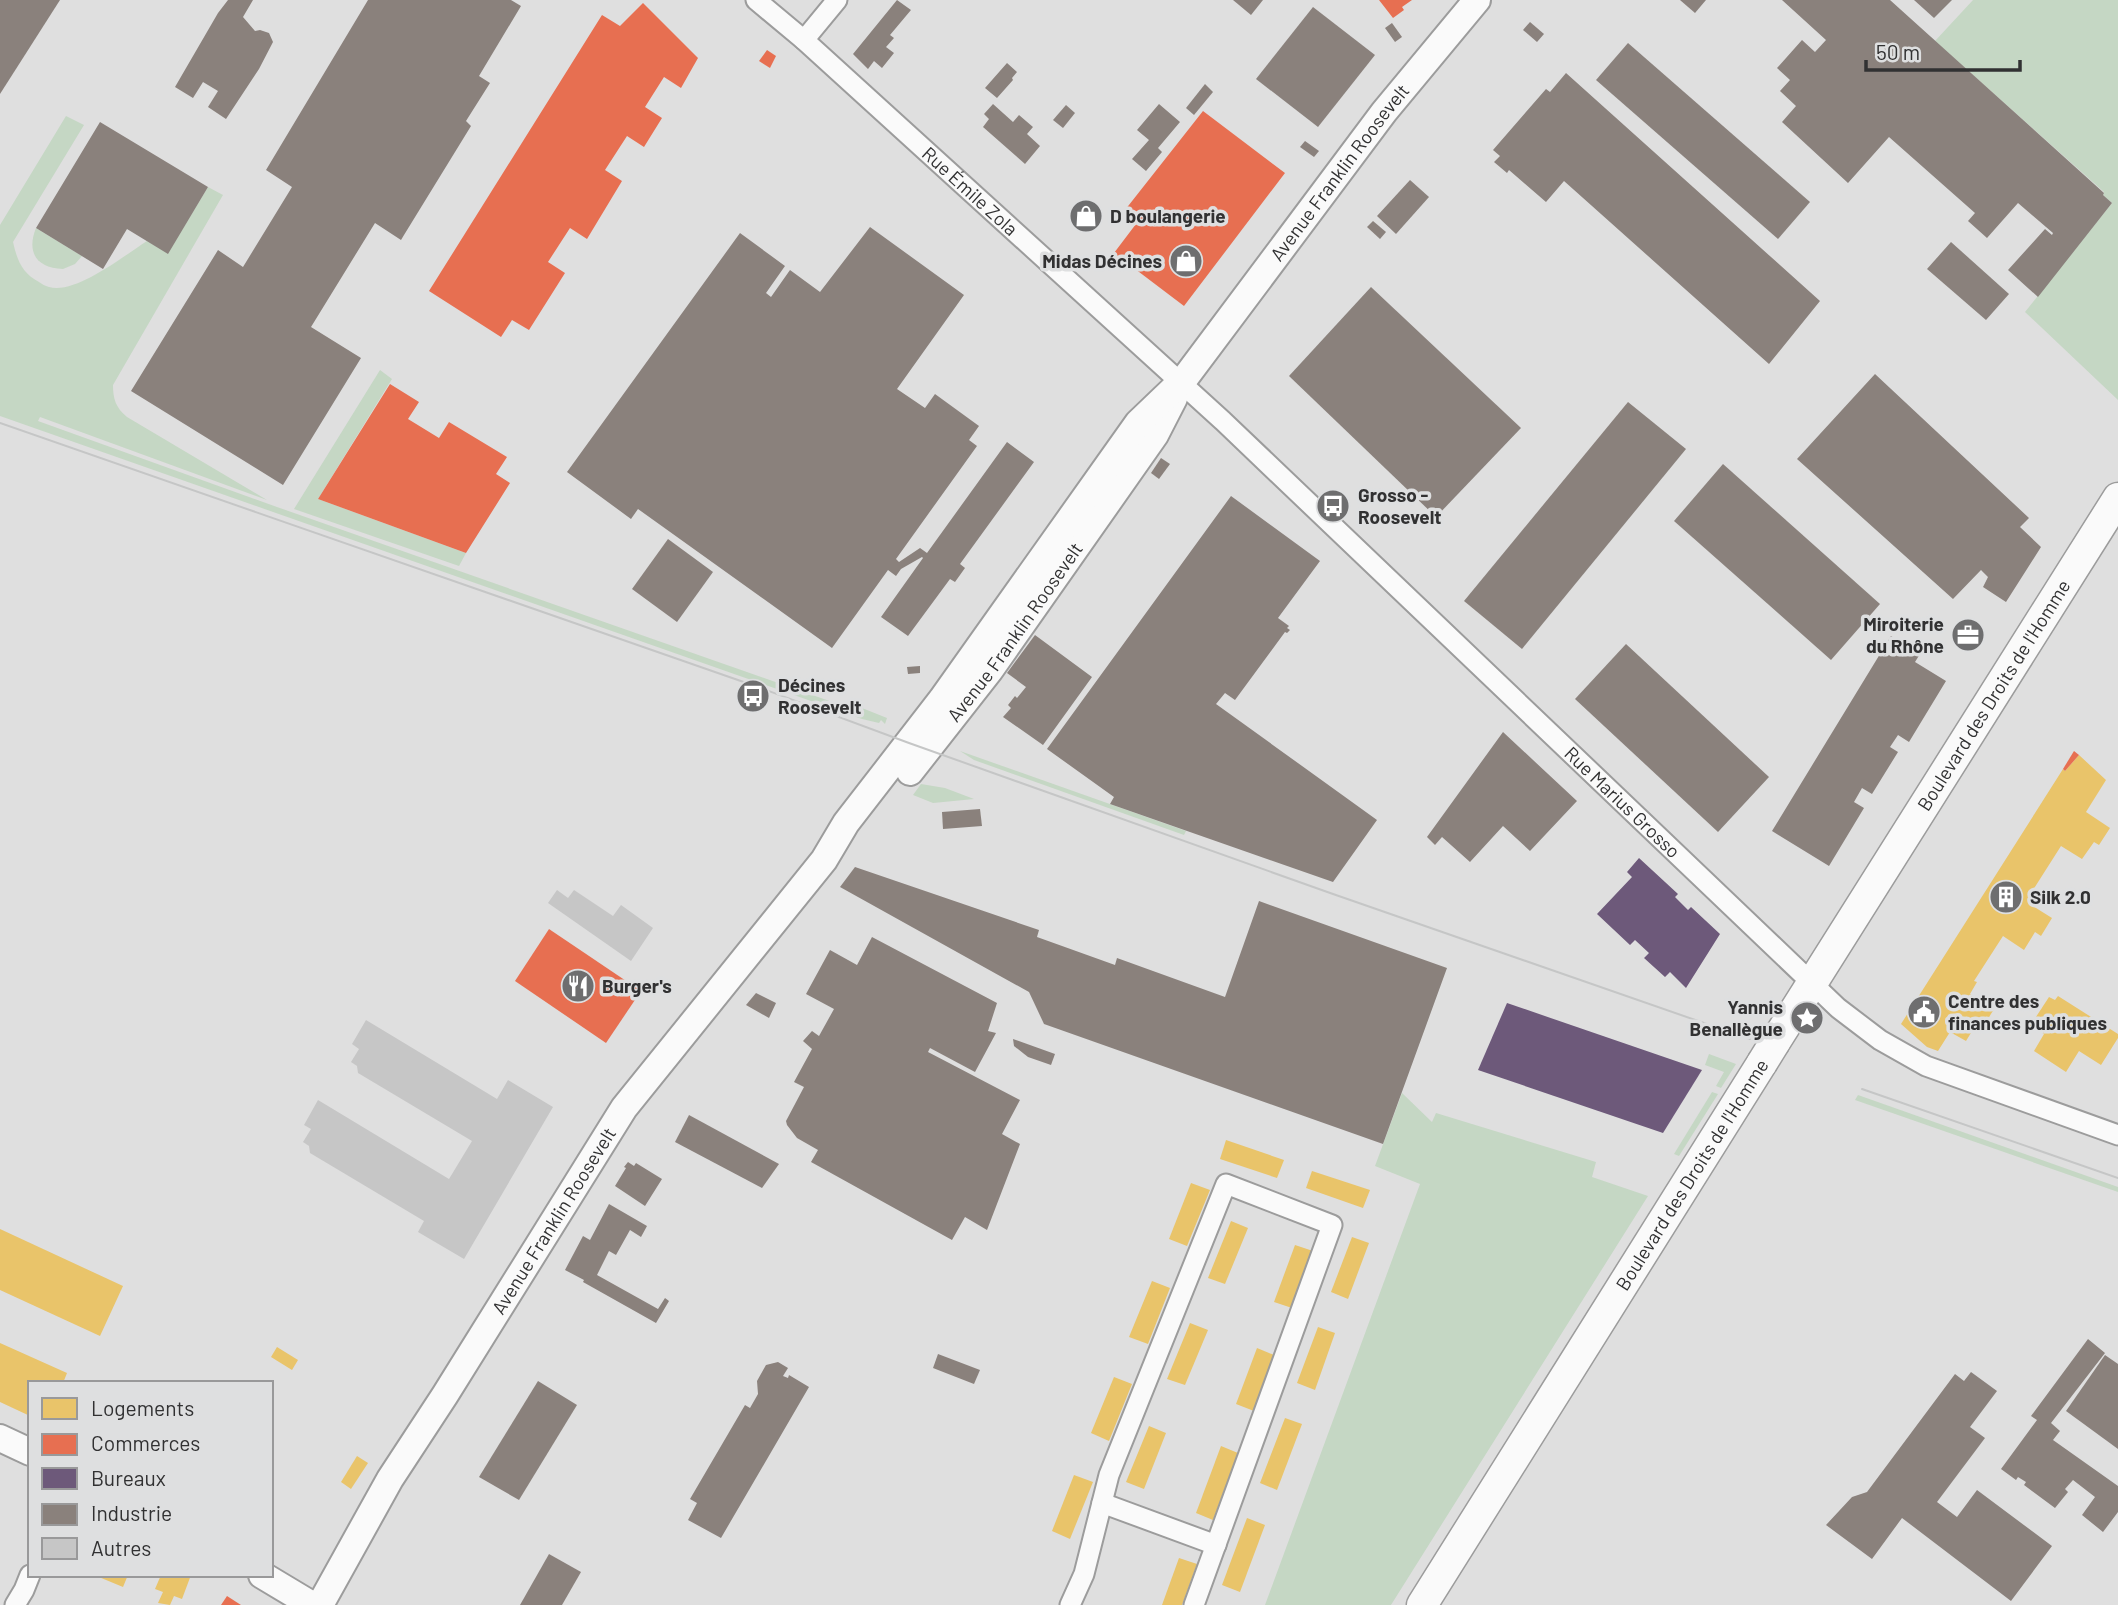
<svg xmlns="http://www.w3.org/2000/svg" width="2118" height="1605" viewBox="0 0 2118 1605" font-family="Barlow,sans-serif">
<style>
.green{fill:#c5d7c4}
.homes{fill:#e9c46a}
.shops{fill:#e76f51}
.offices{fill:#6d597a}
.industry{fill:#8a817c}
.building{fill:#c6c6c6}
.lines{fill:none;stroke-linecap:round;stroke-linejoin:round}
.street-casing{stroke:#9c9c9c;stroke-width:23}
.secondary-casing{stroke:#9c9c9c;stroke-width:30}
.primary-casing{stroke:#9c9c9c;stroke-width:33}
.street{stroke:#fafafa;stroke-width:19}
.secondary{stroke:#fafafa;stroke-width:26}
.primary{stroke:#fafafa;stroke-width:30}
.tram{stroke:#c5c6c6;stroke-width:2}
.primary-bridge-casing{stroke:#9c9c9c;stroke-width:33;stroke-linecap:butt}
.primary-bridge{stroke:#fafafa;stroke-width:30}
.labels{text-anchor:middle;stroke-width:7;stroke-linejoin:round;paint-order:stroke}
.street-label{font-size:19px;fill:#313132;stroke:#dedfe0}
.poi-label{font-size:19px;font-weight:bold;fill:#313132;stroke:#dedfe0;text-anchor:start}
</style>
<rect width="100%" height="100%" fill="#dfdfdf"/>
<!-- green -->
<g class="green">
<path d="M1973 0H2118V400L2025 312 2112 203 2103 195 2104 192 1935 41Z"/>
<path d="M66 116 84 125 13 242C17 260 22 273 39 282 42 284 45 286 49 287 75 295 125 255 147 241L168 253 208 187 223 195 113 385C113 399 116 408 127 417L267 500 40 417 38 421 277 507 855 710 857 706 887 718 885 724 881 720 879 723 862 719 0 416V225Z"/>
<path d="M36 228 82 256 75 264 63 269C37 268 26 253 36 228Z"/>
<path d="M380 370 392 379 318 499 466 553 459 566 294 509Z"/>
<path d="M960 751 1186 831 1184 835 974 760Z"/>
<path d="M921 784 945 788 974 799 933 803 913 795Z"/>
<path d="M1709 1054 1736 1064 1721 1088 1716 1086 1724 1072 1705 1065Z"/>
<path d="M1712 1092 1718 1094 1679 1156 1674 1154Z"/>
<path d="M1402 1093 1432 1122 1436 1113 1596 1162 1592 1177 1648 1196 1391 1605H1265L1420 1184 1375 1166Z"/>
<path d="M1858 1095 2118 1187V1192L1855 1100Z"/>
</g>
<!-- homes -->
<g class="homes">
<path d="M2079 755 2106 780 2086 812 2110 828 2099 845 2094 842 2082 859 2061 846 2033 890 2036 892 2028 903 2052 918 2041 936 2035 932 2024 950 2003 936 1974 981 1977 982 1970 994 1994 1009 1983 1027 1977 1023 1966 1041 1950 1032 1938 1051 1927 1047 1901 1024 2063 769 2065 771Z"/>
<path d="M2058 996 2118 1034V1038L2101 1065 2079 1051 2066 1072 2034 1051 2044 1034 2030 1026 2049 997 2055 1000Z"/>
<path d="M1226 1140 1284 1160 1277 1178 1220 1159Z"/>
<path d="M1312 1171 1370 1190 1363 1208 1306 1188Z"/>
<path d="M1191 1183 1210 1190 1187 1246 1169 1239Z"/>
<path d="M1231 1221 1248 1228 1225 1284 1208 1278Z"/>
<path d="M0 1229 123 1286 100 1336 0 1290Z"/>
<path d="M1352 1237 1369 1243 1348 1299 1331 1292Z"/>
<path d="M1295 1245 1313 1251 1292 1308 1274 1302Z"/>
<path d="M1152 1281 1170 1288 1148 1344 1129 1337Z"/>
<path d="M1190 1323 1208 1330 1185 1385 1167 1379Z"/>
<path d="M1318 1327 1335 1333 1315 1390 1297 1383Z"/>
<path d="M0 1343 67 1373 63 1383H30V1416L0 1402Z"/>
<path d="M277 1347 298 1360 292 1370 271 1357Z"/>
<path d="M1257 1348 1274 1355 1254 1411 1236 1404Z"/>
<path d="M1114 1377 1132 1384 1109 1441 1091 1433Z"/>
<path d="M1285 1418 1302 1424 1277 1490 1260 1483Z"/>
<path d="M1149 1426 1166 1433 1144 1489 1126 1482Z"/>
<path d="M1221 1446 1238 1453 1213 1520 1196 1513Z"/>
<path d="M357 1456 368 1463 351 1489 341 1482Z"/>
<path d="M1074 1475 1093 1482 1070 1539 1052 1531Z"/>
<path d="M1247 1518 1265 1525 1240 1592 1222 1585Z"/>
<path d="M1179 1558 1197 1564 1182 1605H1162Z"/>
<path d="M94 1575H128L123 1587Z"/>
<path d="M161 1575H191L182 1599 174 1596 170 1605 158 1603 163 1592 155 1589Z"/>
</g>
<!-- shops -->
<g class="shops">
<path d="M1379 0H1412L1402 7 1404 10 1393 18Z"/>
<path d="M643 3 698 58 681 88 664 77 645 107 662 118 644 147 627 136 605 170 622 181 587 239 570 228 548 262 565 273 529 330 512 320 501 337 429 291 602 15 620 26Z"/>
<path d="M767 50 776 56 770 68 759 61Z"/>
<path d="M1203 111 1285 173 1184 306 1114 253 1139 220 1125 210Z"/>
<path d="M390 384 419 402 408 419 439 438 449 422 507 457 496 474 510 483 466 553 318 499Z"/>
<path d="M2074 751 2079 755 2065 771 2063 769Z"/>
<path d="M549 929 641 991 606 1043 515 981Z"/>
<path d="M227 1596 241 1605H221Z"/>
</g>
<!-- offices -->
<g class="offices">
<path d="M1639 858 1678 894 1675 897 1688 910 1691 907 1720 934 1686 988 1670 972 1665 977 1644 958 1649 953 1635 940 1630 945 1597 914 1632 877 1627 872Z"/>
<path d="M1507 1003 1702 1070 1663 1133 1478 1070Z"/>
</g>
<!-- industry -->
<g class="industry">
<path d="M0 0H60L0 94Z"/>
<path d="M228 0H253L243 17 255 31 260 30 269 33 273 42 259 69 226 119 208 107 218 91 203 82 193 98 175 87 218 13Z"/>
<path d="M368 0H511L521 6 479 76 490 83 466 121 471 126 404 235 401 240 375 223 311 327 361 358 283 485 131 391 218 250 243 267 292 187 266 170Z"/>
<path d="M897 0 911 10 890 35 894 38 886 47 894 53 882 68 874 61 868 69 853 54Z"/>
<path d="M1233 0H1263L1251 15Z"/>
<path d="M1680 0H1706L1695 13Z"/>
<path d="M1782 0H1890L2104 193 2103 195 2112 203 2038 297 2008 270 2045 229 2052 235 2053 233 2018 203 1987 238 1968 221 1975 213 1889 137 1848 183 1782 122 1796 106 1780 91 1790 80 1777 68 1802 40 1815 52 1826 40Z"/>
<path d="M1914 0H1952L1934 18Z"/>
<path d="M1313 7 1375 55 1318 127 1256 79Z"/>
<path d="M1530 22 1544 34 1537 42 1523 30Z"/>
<path d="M1392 23 1402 37 1395 42 1385 28Z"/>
<path d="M1628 43 1810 202 1778 239 1596 80Z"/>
<path d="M1007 63 1017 72 1012 78 1013 80 997 98 985 88Z"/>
<path d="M1566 73 1820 301 1769 364 1564 181 1546 202 1509 170 1507 173 1494 162 1500 156 1493 150 1546 89 1550 92Z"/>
<path d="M1205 84 1213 92 1194 115 1186 108Z"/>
<path d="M993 104 1013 122 1019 115 1033 127 1027 134 1040 146 1025 164 983 127 989 119 984 114Z"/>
<path d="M1159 104 1180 122 1158 148 1162 152 1146 171 1132 159 1149 140 1137 130Z"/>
<path d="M1066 105 1075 113 1063 128 1053 120Z"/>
<path d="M100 122 208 187 168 254 127 229 103 269 36 228Z"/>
<path d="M1305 141 1319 151 1314 157 1300 147Z"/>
<path d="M1410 180 1429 197 1396 234 1377 216Z"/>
<path d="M1373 221 1386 232 1380 239 1367 227Z"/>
<path d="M870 227 964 295 897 389 925 408 935 394 979 426 969 440 977 446 896 559 899 562 920 548 927 553 1007 442 1034 462 960 564 965 568 955 582 950 579 908 636 881 617 923 558 922 557 901 569 896 576 888 570 832 648 638 509 631 519 567 472 740 233 785 266 766 293 771 297 790 270 820 292Z"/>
<path d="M1951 242 2009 294 1986 320 1927 269Z"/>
<path d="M1371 287 1521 428 1436 517 1289 376Z"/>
<path d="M1875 374 2029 518 2020 527 2041 547 2006 602 1983 587 1988 577 1981 570 1953 599 1797 459Z"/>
<path d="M1628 402 1686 449 1522 649 1464 601Z"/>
<path d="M1161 458 1170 464 1159 479 1151 473Z"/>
<path d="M1723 464 1880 604 1831 660 1674 521Z"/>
<path d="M1231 496 1320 561 1278 618 1289 626 1287 628 1290 630 1287 633 1285 632 1235 700 1225 693 1216 704 1377 820 1333 882 1110 804 1114 797 1047 749Z"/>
<path d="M668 539 713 572 677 622 632 589Z"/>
<path d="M1035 635 1092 677 1043 745 1003 717 1011 708 1008 705 1015 696 1017 698 1026 687 1007 673Z"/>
<path d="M1891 636 1920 654 1915 662 1946 681 1909 742 1898 735 1890 747 1898 752 1872 794 1862 788 1854 802 1864 808 1829 866 1772 831Z"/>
<path d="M1626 644 1769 777 1718 832 1575 699Z"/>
<path d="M920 666V673L908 674 907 667Z"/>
<path d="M1503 732 1577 801 1530 851 1503 826 1470 862 1442 837 1435 845 1427 837Z"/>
<path d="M980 809 982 826 943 829 942 812Z"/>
<path d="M855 867 1039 930 1037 937 1115 965 1117 958 1225 997 1259 901 1447 968 1383 1144 1044 1024 1029 992 840 887Z"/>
<path d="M872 937 997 1003 988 1031 996 1033 975 1072 930 1048 928 1052 1020 1100 1002 1134 1020 1144 987 1230 965 1217 952 1240 811 1162 818 1150 797 1138 787 1125 786 1121 804 1087 794 1082 812 1049 803 1041 812 1031 819 1036 834 1009 806 994 830 950 857 965Z"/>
<path d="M756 993 776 1003 769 1018 746 1005Z"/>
<path d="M1013 1039 1055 1054 1051 1065 1028 1057 1014 1046Z"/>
<path d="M689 1115 779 1164 762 1188 675 1142Z"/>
<path d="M628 1162 634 1166 636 1163 662 1179 645 1206 615 1186 626 1168 624 1167Z"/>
<path d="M609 1204 647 1226 641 1237 630 1230 616 1255 609 1251 597 1275 658 1309 665 1298 669 1301 656 1323 583 1282 584 1280 565 1270 583 1236 590 1240Z"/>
<path d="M2088 1339 2105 1353 2051 1423 2060 1431 2053 1440 2118 1486V1512L2103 1532 2082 1515 2095 1497 2073 1480 2065 1489 2068 1492 2055 1508 2024 1485 2026 1482 2018 1477 2016 1480 2001 1469 2037 1420 2031 1416Z"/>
<path d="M938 1354 980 1370 974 1384 933 1368Z"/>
<path d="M2105 1355 2118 1364V1449L2066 1411Z"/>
<path d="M778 1362 788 1368 783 1376 788 1378 789 1375 809 1387 721 1538 688 1520 697 1503 690 1499 745 1405 750 1408 758 1394 757 1381 766 1365Z"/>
<path d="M1971 1372 1997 1391 1970 1427 1985 1438 1937 1502 1957 1517 1977 1490 2052 1546 2011 1601 1902 1518 1872 1559 1826 1525 1852 1497 1867 1492 1955 1374 1964 1381Z"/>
<path d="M538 1381 577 1405 519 1500 479 1477Z"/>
<path d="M549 1554 581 1572 562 1605H520Z"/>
</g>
<!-- building -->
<g class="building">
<path d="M557 890 568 898 574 890 613 916 621 905 653 928 631 961 548 903Z"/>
<path d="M366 1020 497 1099 508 1080 553 1107 464 1259 418 1232 424 1221 310 1153 309 1146 303 1142 311 1129 304 1125 318 1100 449 1179 472 1141 358 1073 357 1066 351 1062 359 1049 352 1044Z"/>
</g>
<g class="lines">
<defs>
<g id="street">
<path id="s1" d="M756 0 804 40 1223 421 1838 1008 1880 1040 1926 1066 2118 1135"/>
<path d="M804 40 837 0"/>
<path d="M1102 1503 1216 1545"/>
<path d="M15 1605 24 1590 30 1575"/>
<path d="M1070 1605 1084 1574 1109 1475 1226 1184 1332 1225 1194 1605"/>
</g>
<g id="secondary">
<path id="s2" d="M910 772 990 670 1155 435 1174 398"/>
<path d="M0 1438 30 1452"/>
<path d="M262 1575 312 1605"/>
<path id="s3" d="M320 1605 390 1479 445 1395 624 1108 824 860 846 823 942 699 1138 423 1185 378 1384 112 1477 0"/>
</g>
<g id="primary">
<path id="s4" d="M1775 1042 2118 498"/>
<path id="s5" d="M1422 1605 1762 1063"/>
</g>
</defs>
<!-- street casing -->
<use href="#street" class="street-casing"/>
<!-- secondary casing -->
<use href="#secondary" class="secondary-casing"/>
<!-- primary casing -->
<use href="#primary" class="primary-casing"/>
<!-- street -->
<use href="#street" class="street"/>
<!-- secondary -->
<use href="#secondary" class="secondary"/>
<!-- primary -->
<use href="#primary" class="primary"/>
<!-- tram -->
<g class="tram">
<path d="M0 423 758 687 909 743 1333 894 1750 1039"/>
<path d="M1862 1089 2118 1178"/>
</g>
<defs>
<path id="primary-bridge" d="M1762 1063 1775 1042"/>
</defs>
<!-- primary-bridge casing -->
<use href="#primary-bridge" class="primary-bridge-casing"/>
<!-- primary-bridge -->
<use href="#primary-bridge" class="primary-bridge"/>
</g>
<!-- icons -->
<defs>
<symbol id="shop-disc" viewBox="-11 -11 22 22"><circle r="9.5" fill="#6e6e6f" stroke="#dedfe0"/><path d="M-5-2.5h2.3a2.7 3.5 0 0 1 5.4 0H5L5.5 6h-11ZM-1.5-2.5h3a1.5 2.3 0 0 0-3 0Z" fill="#fff"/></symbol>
<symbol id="bus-disc" viewBox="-11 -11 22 22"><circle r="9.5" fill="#6e6e6f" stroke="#dedfe0"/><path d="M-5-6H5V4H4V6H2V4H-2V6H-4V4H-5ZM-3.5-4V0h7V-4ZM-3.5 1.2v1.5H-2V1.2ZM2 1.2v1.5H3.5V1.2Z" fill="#fff"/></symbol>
<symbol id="office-disc" viewBox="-11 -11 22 22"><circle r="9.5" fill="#6e6e6f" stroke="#dedfe0"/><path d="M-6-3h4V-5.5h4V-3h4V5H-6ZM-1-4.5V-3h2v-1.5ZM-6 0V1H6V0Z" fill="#fff"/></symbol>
<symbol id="building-disc" viewBox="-11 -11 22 22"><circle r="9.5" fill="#6e6e6f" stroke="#dedfe0"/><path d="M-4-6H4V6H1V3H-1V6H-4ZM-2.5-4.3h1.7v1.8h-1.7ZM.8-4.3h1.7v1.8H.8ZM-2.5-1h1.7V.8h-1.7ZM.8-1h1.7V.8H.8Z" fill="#fff"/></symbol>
<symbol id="restaurant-disc" viewBox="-11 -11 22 22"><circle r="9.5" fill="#6e6e6f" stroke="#dedfe0"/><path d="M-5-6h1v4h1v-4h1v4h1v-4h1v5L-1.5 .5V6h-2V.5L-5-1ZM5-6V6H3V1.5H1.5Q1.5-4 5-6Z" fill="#fff"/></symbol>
<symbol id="civic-disc" viewBox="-11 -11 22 22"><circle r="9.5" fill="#6e6e6f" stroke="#dedfe0"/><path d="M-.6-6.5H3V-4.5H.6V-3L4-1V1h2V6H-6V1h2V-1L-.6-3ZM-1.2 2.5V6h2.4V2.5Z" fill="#fff"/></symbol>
<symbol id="sight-disc" viewBox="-11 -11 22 22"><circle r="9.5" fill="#6e6e6f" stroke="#dedfe0"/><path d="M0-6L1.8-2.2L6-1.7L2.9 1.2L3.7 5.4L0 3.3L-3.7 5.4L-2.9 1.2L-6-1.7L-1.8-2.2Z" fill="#fff"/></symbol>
</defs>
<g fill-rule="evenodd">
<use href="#shop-disc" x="1067" y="197" width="38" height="38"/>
<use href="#shop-disc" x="1167" y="242" width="38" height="38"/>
<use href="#bus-disc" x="1314" y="487" width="38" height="38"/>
<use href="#office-disc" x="1949" y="616" width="38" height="38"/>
<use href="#bus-disc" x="734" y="677" width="38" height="38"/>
<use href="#building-disc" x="1987" y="878" width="38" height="38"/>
<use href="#restaurant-disc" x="559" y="967" width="38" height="38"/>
<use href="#civic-disc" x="1905" y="993" width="38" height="38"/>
<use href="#sight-disc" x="1788" y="999" width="38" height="38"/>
</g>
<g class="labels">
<!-- street labels -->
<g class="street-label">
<text dy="7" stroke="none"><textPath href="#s3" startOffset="1762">Avenue Franklin Roosevelt</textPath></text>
<text dy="7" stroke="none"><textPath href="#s1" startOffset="287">Rue Émile Zola</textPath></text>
<text dy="7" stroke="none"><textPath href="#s2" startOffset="175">Avenue Franklin Roosevelt</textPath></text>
<text dy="7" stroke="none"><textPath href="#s4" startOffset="410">Boulevard des Droits de l'Homme</textPath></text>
<text dy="7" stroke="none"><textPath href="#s1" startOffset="1181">Rue Marius Grosso</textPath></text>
<text dy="7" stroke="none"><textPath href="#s5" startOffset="508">Boulevard des Droits de l'Homme</textPath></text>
<text dy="7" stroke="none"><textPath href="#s3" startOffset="450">Avenue Franklin Roosevelt</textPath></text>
</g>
<!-- poi labels -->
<g class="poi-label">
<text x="1110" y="223">D boulangerie</text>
<text x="1162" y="268" text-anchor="end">Midas Décines</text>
<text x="1358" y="502">Grosso -<tspan x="1358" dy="22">Roosevelt</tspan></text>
<text x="1944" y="631" text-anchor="end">Miroiterie<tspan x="1944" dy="22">du Rhône</tspan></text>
<text x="778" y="692">Décines<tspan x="778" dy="22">Roosevelt</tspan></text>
<text x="2030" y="904">Silk 2.0</text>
<text x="602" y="993">Burger's</text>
<text x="1948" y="1008">Centre des<tspan x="1948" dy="22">finances publiques</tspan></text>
<text x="1783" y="1014" text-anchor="end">Yannis<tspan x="1783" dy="22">Benallègue</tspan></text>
</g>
</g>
<!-- legend -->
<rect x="28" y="1381" width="245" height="196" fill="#dedfe0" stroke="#99999a" stroke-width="2"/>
<rect x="42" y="1398" width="35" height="21" fill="#e9c46a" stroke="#99999a" stroke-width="2"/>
<text x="91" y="1416" font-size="21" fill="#313132">Logements</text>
<rect x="42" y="1434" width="35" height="21" fill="#e76f51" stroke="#99999a" stroke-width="2"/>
<text x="91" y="1451" font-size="21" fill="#313132">Commerces</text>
<rect x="42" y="1468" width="35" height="21" fill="#6d597a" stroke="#99999a" stroke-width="2"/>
<text x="91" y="1486" font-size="21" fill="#313132">Bureaux</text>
<rect x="42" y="1504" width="35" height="21" fill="#8a817c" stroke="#99999a" stroke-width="2"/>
<text x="91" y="1521" font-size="21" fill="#313132">Industrie</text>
<rect x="42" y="1538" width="35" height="21" fill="#c6c6c6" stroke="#99999a" stroke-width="2"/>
<text x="91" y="1556" font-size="21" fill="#313132">Autres</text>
<!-- scale -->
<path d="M1866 60v10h154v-10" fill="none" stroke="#313132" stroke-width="3.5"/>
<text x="1876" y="60" font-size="21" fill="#313132" stroke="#dedfe0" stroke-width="5" paint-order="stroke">50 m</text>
</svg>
